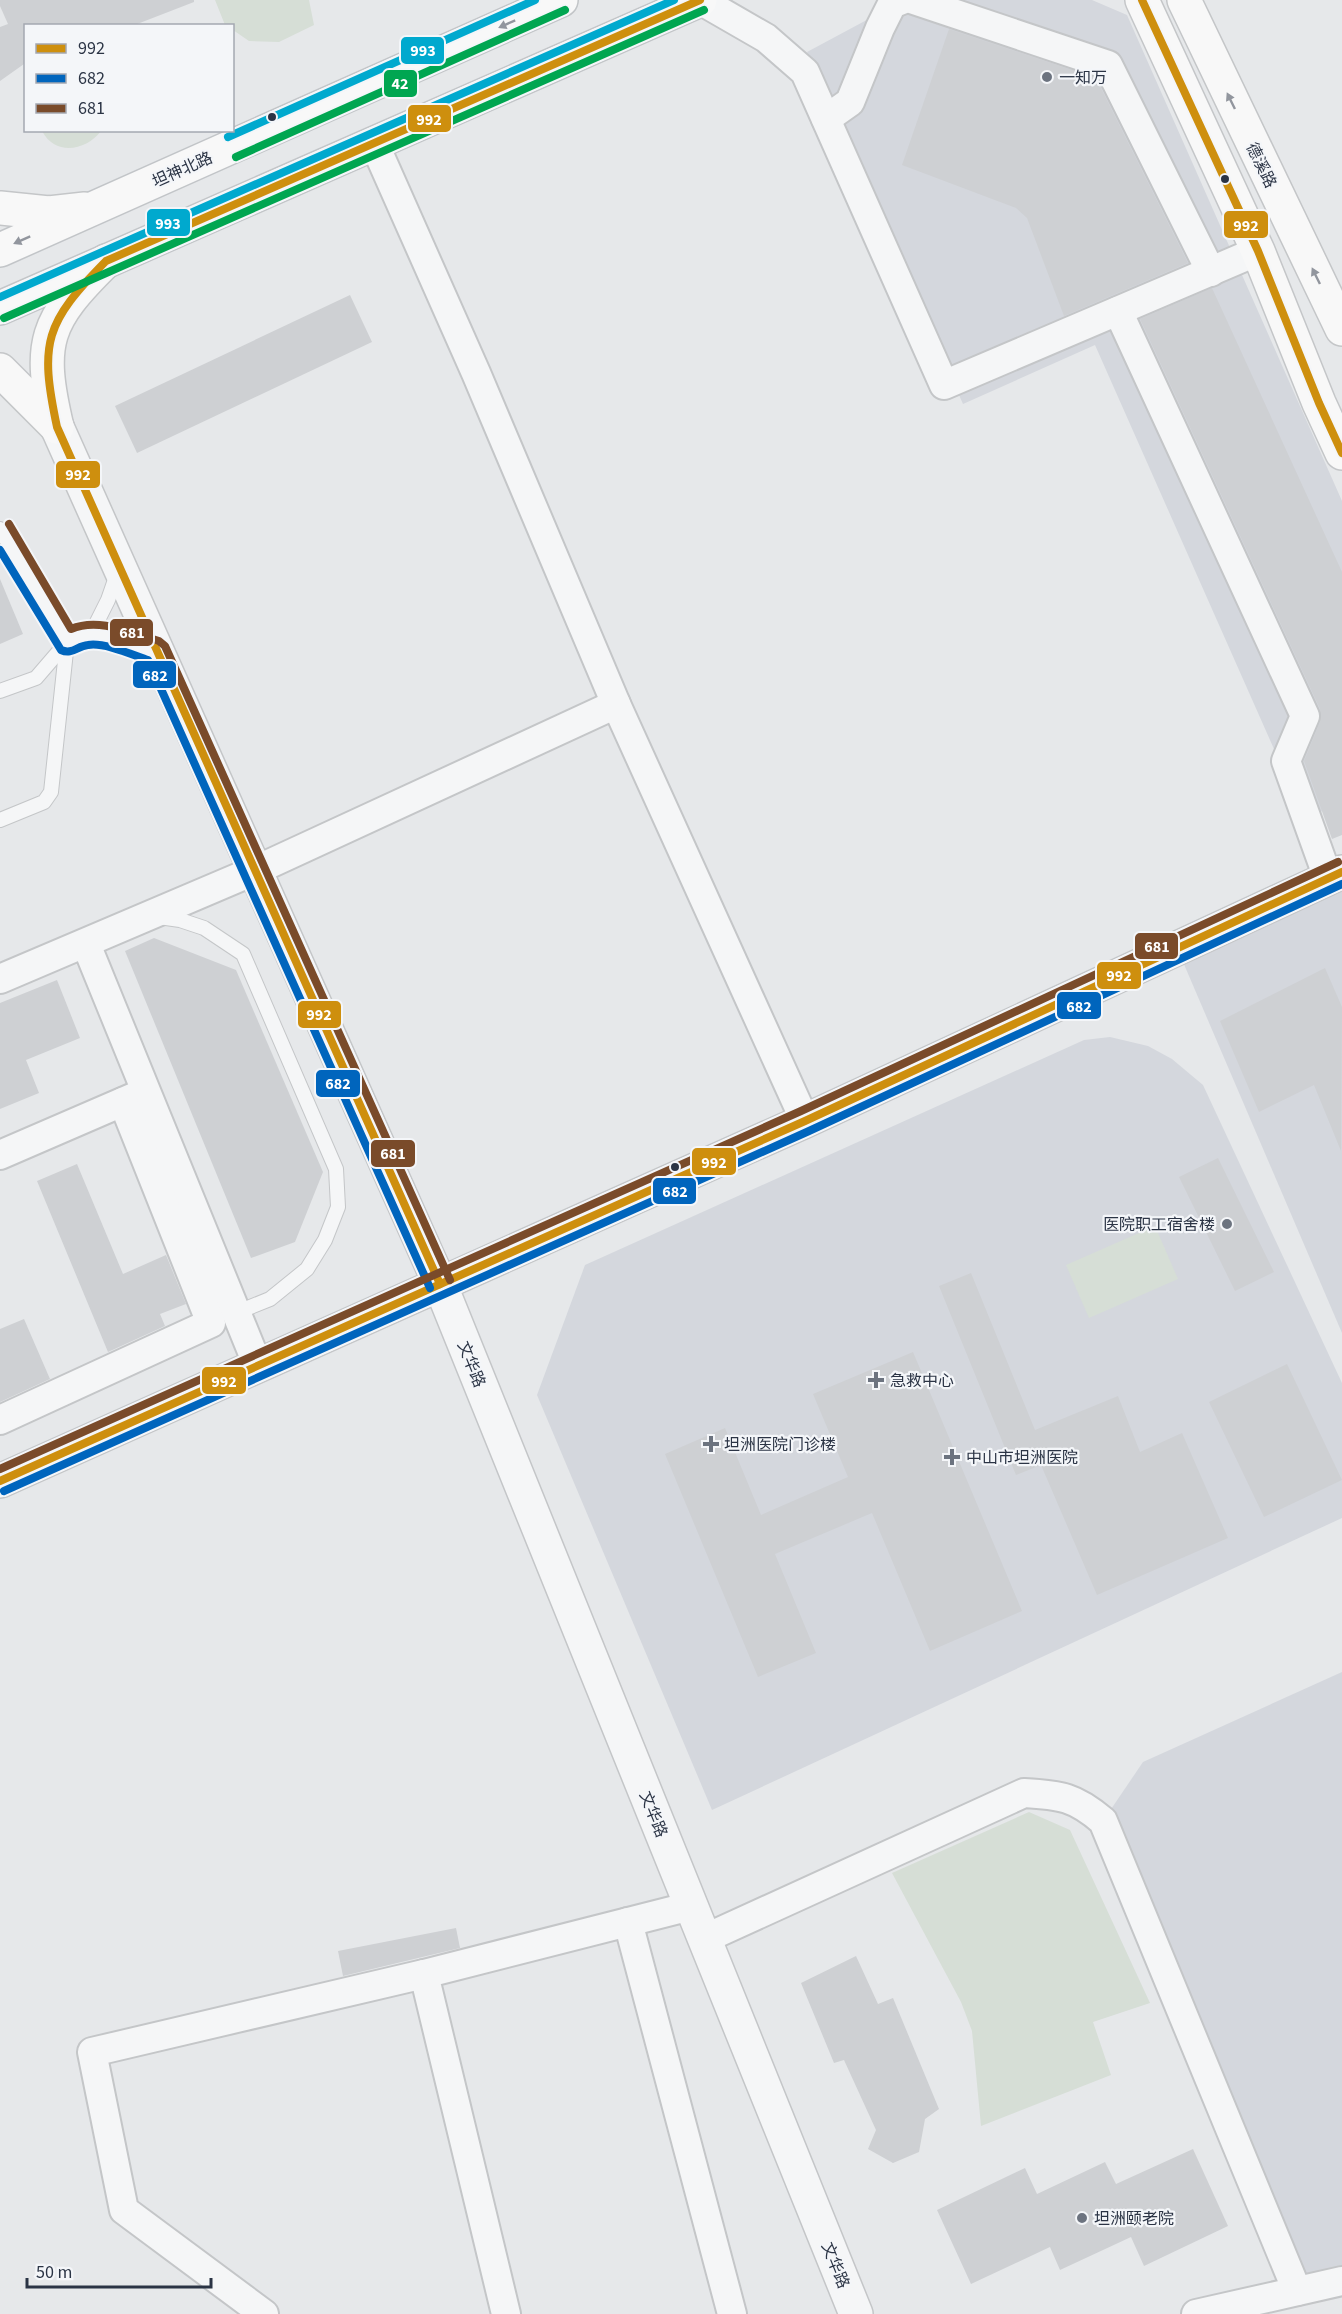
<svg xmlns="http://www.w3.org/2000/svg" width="1342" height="2314" viewBox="0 0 1342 2314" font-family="'Source Sans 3','Noto Sans SC',sans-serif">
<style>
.built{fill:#d4d7dd}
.green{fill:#d6ded6}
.building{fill:#ced0d3}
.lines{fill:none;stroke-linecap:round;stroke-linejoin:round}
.service-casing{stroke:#c4c6c8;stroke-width:16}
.minor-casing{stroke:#c4c6c8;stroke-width:32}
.tertiary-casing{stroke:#c4c6c8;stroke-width:36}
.secondary-casing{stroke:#c4c6c8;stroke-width:36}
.primary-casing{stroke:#c2c5c8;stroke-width:36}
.service{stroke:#f5f6f7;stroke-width:14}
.minor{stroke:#f5f6f7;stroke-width:28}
.tertiary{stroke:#f5f6f7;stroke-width:33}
.secondary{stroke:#f8f8f8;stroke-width:33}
.primary{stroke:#f8f8f8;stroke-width:33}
.bus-1-casing{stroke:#f4f6f9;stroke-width:12}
.bus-2-casing{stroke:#f4f6f9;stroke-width:12}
.bus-3-casing{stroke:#f4f6f9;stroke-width:12}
.bus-4-casing{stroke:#f4f6f9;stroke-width:12}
.bus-5-casing{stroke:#f4f6f9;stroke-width:12}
.bus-1{stroke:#ce8f0e;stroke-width:8}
.bus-2{stroke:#0065bd;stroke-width:8}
.bus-3{stroke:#7a4b2a;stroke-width:8}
.bus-4{stroke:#00a651;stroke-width:8}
.bus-5{stroke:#00a9ce;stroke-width:8}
.oneway{fill:#92969e}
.poi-dot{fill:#6c737f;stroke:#f4f6f9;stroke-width:2}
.bus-dot{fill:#2b3445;stroke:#f4f6f9;stroke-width:2}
.labels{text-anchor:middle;stroke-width:4.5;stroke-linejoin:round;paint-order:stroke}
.poi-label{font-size:16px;fill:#2b3445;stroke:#f4f6f9;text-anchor:start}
.street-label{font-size:16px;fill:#2b3445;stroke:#f4f6f9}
.line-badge{stroke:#f4f6f9;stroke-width:2}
.badge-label{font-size:16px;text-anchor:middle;font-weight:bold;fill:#fff}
</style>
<rect width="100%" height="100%" fill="#e6e8ea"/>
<!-- built -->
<g class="built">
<path d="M904 0H1092L1127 15 1342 501V802L1305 819 1095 345 963 404 807 52Z"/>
<path d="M1342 872V1333L1177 948Z"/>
<path d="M1110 1037 1148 1046 1172 1059 1203 1085 1342 1383V1518L712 1810 537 1395 585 1265 1084 1040Z"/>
<path d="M1342 1672V2281L1297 2291 1103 1821 1143 1762Z"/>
</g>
<!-- green -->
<g class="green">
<path d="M215 0H309L314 25 279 42 249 41 233 30 232 26 225 25Z"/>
<path d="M42 131H101C86 151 55 156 42 131Z"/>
<path d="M1155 1226 1178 1279 1089 1318 1066 1265Z"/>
<path d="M1029 1812 1070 1830 1150 2003 1093 2022 1111 2075 981 2126 972 2031 961 2002 892 1873Z"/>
</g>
<!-- building -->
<g class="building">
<path d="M0 0H194V2L132 26H26V66L24 64 0 81V27L8 24 0 6Z"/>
<path d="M949 29 1096 78 1188 263 1064 316 1027 218 1016 208 902 165Z"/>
<path d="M1212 288 1342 572V835L1332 839 1304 761 1320 722V709L1140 319Z"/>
<path d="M350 295 372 342 137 453 115 406Z"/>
<path d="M0 579 23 634 0 644Z"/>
<path d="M154 938 236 970 323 1172 295 1242 251 1258 125 951Z"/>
<path d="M1325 968 1342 1007 1341 1151 1314 1085 1259 1112 1220 1021Z"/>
<path d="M57 980 80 1038 26 1060 39 1093 0 1109V1003Z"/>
<path d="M1218 1158 1274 1272 1235 1291 1179 1177Z"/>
<path d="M77 1164 123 1274 166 1255 186 1304 160 1314 165 1326 108 1352 37 1181Z"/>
<path d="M971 1273 1035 1430 1118 1396 1140 1452 1182 1433 1228 1538 1097 1595 1041 1465 1016 1475 939 1286Z"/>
<path d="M24 1319 50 1379 0 1402V1329Z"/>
<path d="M913 1352 1022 1611 930 1651 872 1513 775 1554 816 1653 758 1677 665 1454 725 1428 761 1515 848 1477 813 1394Z"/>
<path d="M1287 1364 1342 1480 1264 1517 1209 1402Z"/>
<path d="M456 1928 460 1948 343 1976 338 1951Z"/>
<path d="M856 1956 878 2004 893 1998 939 2109 925 2119 919 2152 893 2163 868 2149 876 2130 844 2060 834 2063 801 1983Z"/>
<path d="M1193 2149 1228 2226 1144 2266 1131 2237 1060 2270 1050 2247 971 2284 937 2210 1025 2168 1037 2194 1105 2162 1116 2184Z"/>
</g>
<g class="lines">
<defs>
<g id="service">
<path d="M0 529 67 642 51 792 44 802 0 820"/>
<path d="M86 634 120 639 154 651"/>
<path d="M0 691 36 678 67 642 86 634 95 626 108 600 117 574"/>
<path d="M159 917 180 920 204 928 243 954 336 1169 338 1207 325 1240 307 1269 270 1299 233 1314"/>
</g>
<g id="minor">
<path d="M700 0 766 38 805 72 944 385 1258 251"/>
<path d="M914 0 1108 65 1211 272"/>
<path d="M826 119 850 102 880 28 892 4 902 0"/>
<path d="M374 143 476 373 616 704 805 1121"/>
<path d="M1118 311 1305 716 1286 761 1328 878"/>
<path d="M86 944 258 1366"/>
<path d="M0 979 254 871 616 704"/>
<path d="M0 1155 141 1094"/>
<path d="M0 1420 211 1323 123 1102"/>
<path d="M628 1922 732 2314"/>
<path d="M704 1939 1024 1793C1061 1795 1075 1797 1103 1821L1297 2291"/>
<path d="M264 2314 124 2210 92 2052 424 1974"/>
<path d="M506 2314 424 1974 691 1906"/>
<path d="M1196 2314 1342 2281"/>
</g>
<g id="tertiary">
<path d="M57 427 440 1284 856 2314"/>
<path d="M0 1481 805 1121 1342 872"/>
</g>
<g id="secondary">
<path d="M1142 0 1258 251 1319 403 1342 453"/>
<path d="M1184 0 1342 329"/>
<path d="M0 208 49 213 85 209"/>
<path d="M0 370 57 427"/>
<path d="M57 427C37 342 45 321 106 261"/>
</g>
<g id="primary">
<path d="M0 250 561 0"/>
<path d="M0 308 700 0"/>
</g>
</defs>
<!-- service casing -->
<use href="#service" class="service-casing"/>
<!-- minor casing -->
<use href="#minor" class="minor-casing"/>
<!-- tertiary casing -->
<use href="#tertiary" class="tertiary-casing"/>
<!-- secondary casing -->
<use href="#secondary" class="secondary-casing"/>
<!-- primary casing -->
<use href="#primary" class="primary-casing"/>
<!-- service -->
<use href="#service" class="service"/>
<!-- minor -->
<use href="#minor" class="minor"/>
<!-- tertiary -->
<use href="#tertiary" class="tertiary"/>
<!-- secondary -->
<use href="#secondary" class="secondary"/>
<!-- primary -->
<use href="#primary" class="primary"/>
<defs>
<g id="bus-1">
<path d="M1142 0 1258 251 1319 403 1342 453"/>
<path d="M440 1284 57 427C39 342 45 323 106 261L700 0"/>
<path d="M0 1481 805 1121 1342 872"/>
</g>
<g id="bus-2">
<path d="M0 550 61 650C72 655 77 646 88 645 104 642 133 655 148 660L430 1288"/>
<path d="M4 1491 809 1131 1342 884"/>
</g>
<g id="bus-3">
<path d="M9 524 71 629C99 617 131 633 159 641L165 646 450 1280"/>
<path d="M0 1469 801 1111 1338 862"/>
</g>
<g id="bus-4">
<path d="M236 157 565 10"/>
<path d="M4 318 704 10"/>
</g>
<g id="bus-5">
<path d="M228 137 535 0"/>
<path d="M0 297 674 0"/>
</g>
</defs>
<!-- bus-1 casing -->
<use href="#bus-1" class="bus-1-casing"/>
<!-- bus-2 casing -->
<use href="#bus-2" class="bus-2-casing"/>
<!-- bus-3 casing -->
<use href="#bus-3" class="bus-3-casing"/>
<!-- bus-4 casing -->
<use href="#bus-4" class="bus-4-casing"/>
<!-- bus-5 casing -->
<use href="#bus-5" class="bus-5-casing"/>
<!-- bus-1 -->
<use href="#bus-1" class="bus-1"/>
<!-- bus-2 -->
<use href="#bus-2" class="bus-2"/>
<!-- bus-3 -->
<use href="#bus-3" class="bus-3"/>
<!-- bus-4 -->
<use href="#bus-4" class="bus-4"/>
<!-- bus-5 -->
<use href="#bus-5" class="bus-5"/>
</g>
<!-- one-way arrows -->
<defs><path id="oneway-solid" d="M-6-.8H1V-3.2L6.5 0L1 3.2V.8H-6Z" transform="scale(1.5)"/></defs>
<g class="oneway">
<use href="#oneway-solid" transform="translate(507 24) rotate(156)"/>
<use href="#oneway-solid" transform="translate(1231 101) rotate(-116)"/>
<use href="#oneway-solid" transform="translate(22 240) rotate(156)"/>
<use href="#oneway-solid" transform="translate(1316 276) rotate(-116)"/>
</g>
<!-- markers -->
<g class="poi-dot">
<circle cx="1047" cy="77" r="6"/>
<circle cx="1227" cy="1224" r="6"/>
<path d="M873 1371h6v6h6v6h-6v6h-6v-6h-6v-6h6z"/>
<path d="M708 1435h6v6h6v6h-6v6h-6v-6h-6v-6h6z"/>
<path d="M949 1448h6v6h6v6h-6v6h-6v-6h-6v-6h6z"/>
<circle cx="1082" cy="2218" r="6"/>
</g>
<g class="bus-dot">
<circle cx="272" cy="117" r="5"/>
<circle cx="1225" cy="179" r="5"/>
<circle cx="675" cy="1167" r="5"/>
</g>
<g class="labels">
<!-- poi labels -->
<g class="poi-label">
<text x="1059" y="83">一知万</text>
<text x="1215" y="1230" text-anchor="end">医院职工宿舍楼</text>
<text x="890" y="1386">急救中心</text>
<text x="724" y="1450">坦洲医院门诊楼</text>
<text x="966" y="1463">中山市坦洲医院</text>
<text x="1094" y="2224">坦洲颐老院</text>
</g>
<!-- street labels -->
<g class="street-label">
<text transform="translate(1262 165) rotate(64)" y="6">德溪路</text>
<text transform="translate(182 169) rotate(-24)" y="6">坦神北路</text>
<text transform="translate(472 1364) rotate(68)" y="6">文华路</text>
<text transform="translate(654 1814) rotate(68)" y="6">文华路</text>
<text transform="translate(836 2265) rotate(68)" y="6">文华路</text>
</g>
</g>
<g class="line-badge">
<rect x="400" y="36" width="45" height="29" rx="6" fill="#00a9ce"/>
<rect x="383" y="69" width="35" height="29" rx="6" fill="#00a651"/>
<rect x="407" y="104" width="45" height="29" rx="6" fill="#ce8f0e"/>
<rect x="146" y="208" width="45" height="29" rx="6" fill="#00a9ce"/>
<rect x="1223" y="210" width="46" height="29" rx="6" fill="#ce8f0e"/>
<rect x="55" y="460" width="46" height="29" rx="6" fill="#ce8f0e"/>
<rect x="109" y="618" width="45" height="29" rx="6" fill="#7a4b2a"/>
<rect x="132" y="660" width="45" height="29" rx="6" fill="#0065bd"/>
<rect x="1134" y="932" width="45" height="28" rx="6" fill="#7a4b2a"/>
<rect x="1096" y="961" width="46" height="29" rx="6" fill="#ce8f0e"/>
<rect x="1056" y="991" width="46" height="29" rx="6" fill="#0065bd"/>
<rect x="297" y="1000" width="45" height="29" rx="6" fill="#ce8f0e"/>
<rect x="315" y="1069" width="46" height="29" rx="6" fill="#0065bd"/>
<rect x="370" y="1139" width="46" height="29" rx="6" fill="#7a4b2a"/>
<rect x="691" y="1147" width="46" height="29" rx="6" fill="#ce8f0e"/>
<rect x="652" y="1177" width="45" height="28" rx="6" fill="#0065bd"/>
<rect x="201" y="1366" width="46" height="29" rx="6" fill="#ce8f0e"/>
</g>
<g class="badge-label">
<text x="423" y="56">993</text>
<text x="400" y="89">42</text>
<text x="429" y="125">992</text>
<text x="168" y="229">993</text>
<text x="1246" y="231">992</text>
<text x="78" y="480">992</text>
<text x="132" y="638">681</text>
<text x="155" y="681">682</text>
<text x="1157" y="952">681</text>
<text x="1119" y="981">992</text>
<text x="1079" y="1012">682</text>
<text x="319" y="1020">992</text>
<text x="338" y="1089">682</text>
<text x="393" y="1159">681</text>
<text x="714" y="1168">992</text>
<text x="675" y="1197">682</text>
<text x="224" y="1387">992</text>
</g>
<!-- legend -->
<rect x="24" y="24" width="210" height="108" fill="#f4f6f9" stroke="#a4a8b1" stroke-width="1.5"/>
<rect x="36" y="44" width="30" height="9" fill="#ce8f0e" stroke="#a4a8b1" stroke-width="1.5"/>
<text x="78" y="54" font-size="18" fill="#2b3445">992</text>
<rect x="36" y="74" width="30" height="9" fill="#0065bd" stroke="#a4a8b1" stroke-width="1.5"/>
<text x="78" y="84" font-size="18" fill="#2b3445">682</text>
<rect x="36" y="104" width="30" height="9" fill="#7a4b2a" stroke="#a4a8b1" stroke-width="1.5"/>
<text x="78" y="114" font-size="18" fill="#2b3445">681</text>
<!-- scale -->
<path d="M27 2278v9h184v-9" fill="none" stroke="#2b3445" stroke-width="3"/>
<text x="36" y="2278" font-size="18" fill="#2b3445" stroke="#f4f6f9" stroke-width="4.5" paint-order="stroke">50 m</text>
</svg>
